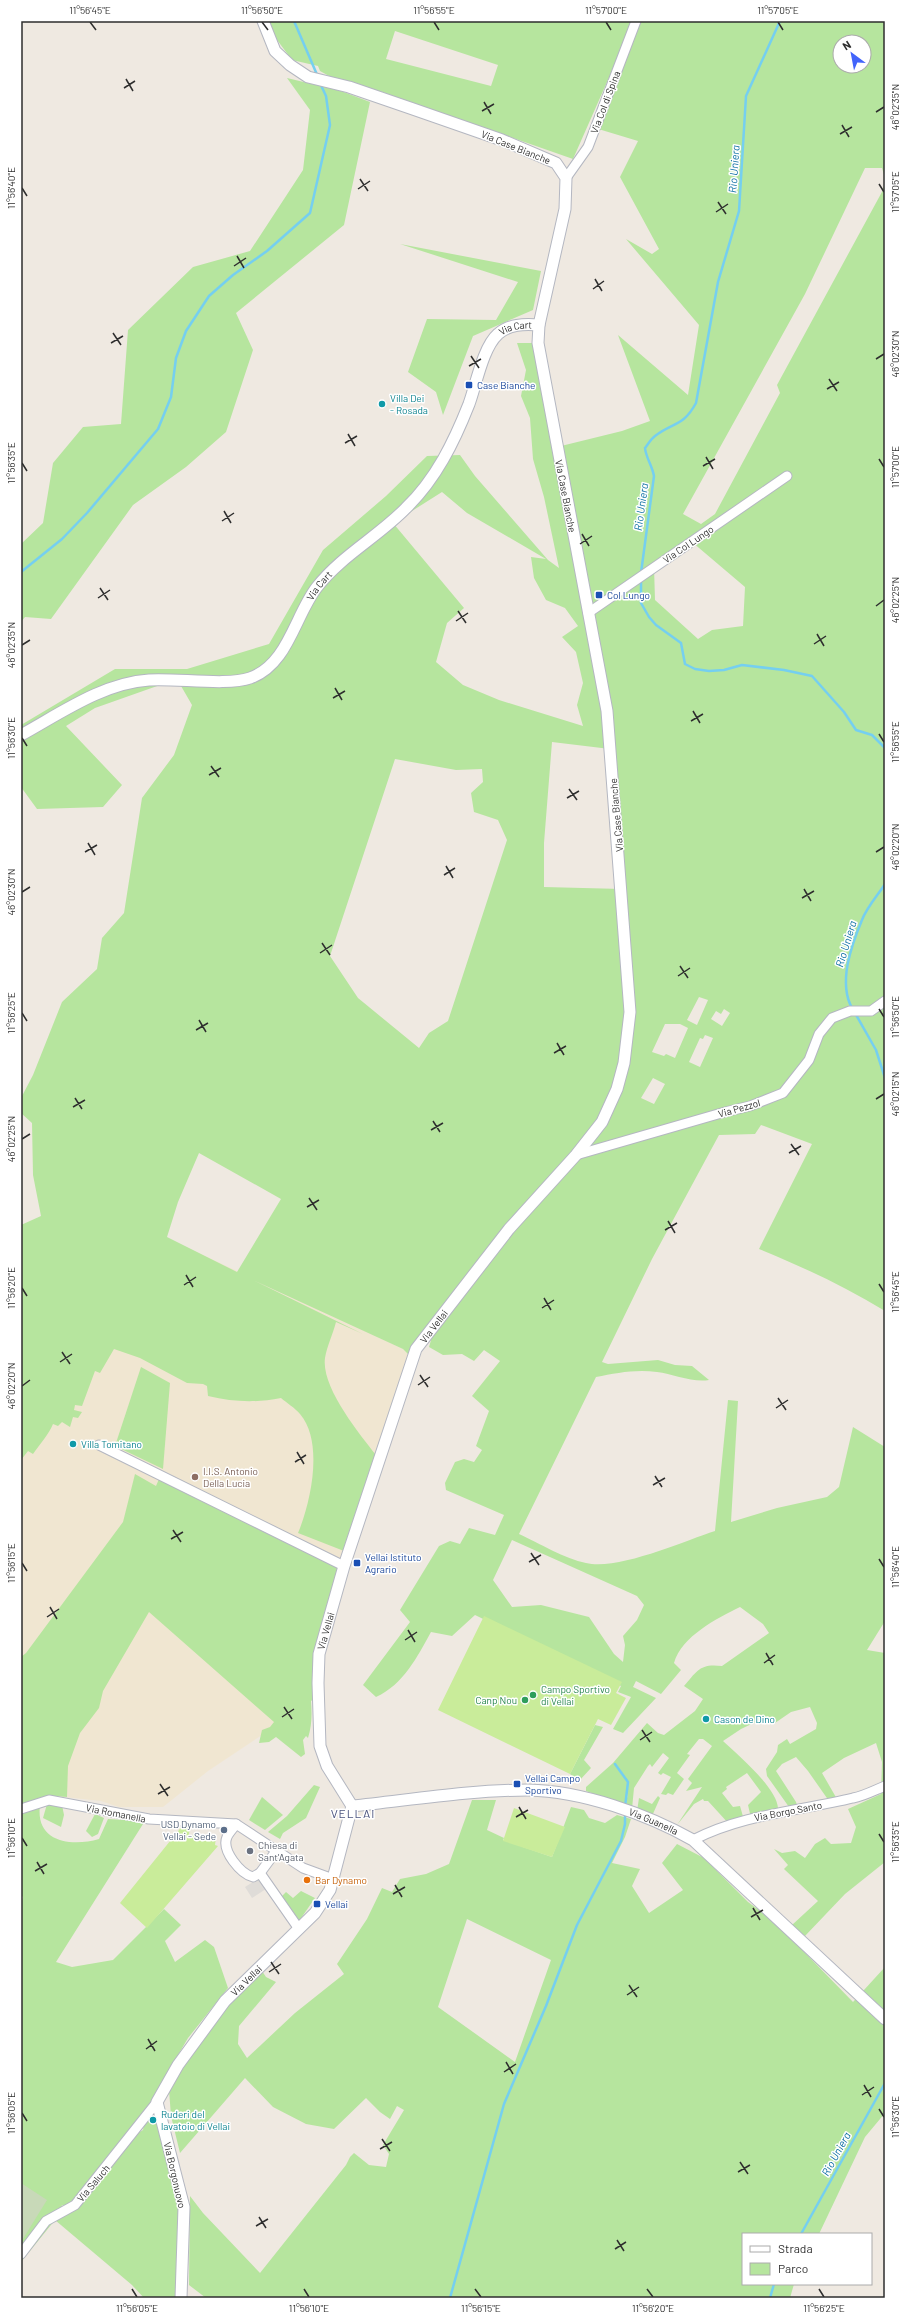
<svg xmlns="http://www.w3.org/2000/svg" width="906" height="2319" viewBox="0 0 906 2319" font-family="Barlow,sans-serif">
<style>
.education{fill:#f0e6d1}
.green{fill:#b6e59e;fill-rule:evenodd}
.cemetery{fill:#c8d9b8}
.pitch{fill:#c9ec9a}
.plaza{fill:#dfdcd8}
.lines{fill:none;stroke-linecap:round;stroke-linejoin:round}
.stream{stroke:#75cff0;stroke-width:2.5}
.minor-casing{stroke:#b4b7c1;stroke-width:11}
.tertiary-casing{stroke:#b4b7c1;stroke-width:13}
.minor{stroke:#fff;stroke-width:9}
.tertiary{stroke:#fff;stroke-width:11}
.ticks{fill:none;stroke:#2e2e2e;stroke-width:1.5}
.transit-dot{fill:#1a4fb4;stroke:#fff;stroke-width:1.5}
.culture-dot{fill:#0f9aa8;stroke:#fff;stroke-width:1.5}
.education-dot{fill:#8d6e63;stroke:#fff;stroke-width:1.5}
.leisure-dot{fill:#2e9e5b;stroke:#fff;stroke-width:1.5}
.service-dot{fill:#5c6f8a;stroke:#fff;stroke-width:1.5}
.worship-dot{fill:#6b7280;stroke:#fff;stroke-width:1.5}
.food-dot{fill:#e8710a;stroke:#fff;stroke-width:1.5}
.labels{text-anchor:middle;stroke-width:3;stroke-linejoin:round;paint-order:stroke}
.street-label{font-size:10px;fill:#2e2e2e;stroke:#fff}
.transit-label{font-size:10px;fill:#164399;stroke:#fff;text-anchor:start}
.culture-label{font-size:10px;fill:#0d838f;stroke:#fff;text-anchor:start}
.education-label{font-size:10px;fill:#785e54;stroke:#fff;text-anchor:start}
.leisure-label{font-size:10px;fill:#27864d;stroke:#fff;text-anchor:start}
.service-label{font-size:10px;fill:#4e5e75;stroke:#fff;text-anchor:end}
.worship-label{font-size:10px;fill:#5b616d;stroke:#fff;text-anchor:start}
.food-label{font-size:10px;fill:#c56008;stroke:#fff;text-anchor:start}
.water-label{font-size:11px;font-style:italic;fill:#0d6fa3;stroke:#fff}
.quarter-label{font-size:12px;letter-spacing:1px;fill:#4d5680;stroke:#fff}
.neatline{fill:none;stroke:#2e2e2e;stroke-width:1.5}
.ticks-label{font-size:10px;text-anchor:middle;fill:#2e2e2e}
</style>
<rect width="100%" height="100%" fill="#efe9e1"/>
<!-- education -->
<path class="education" d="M52 1184 403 1349 410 1356 339 1564 277 1725 208 1771 163 1807H119L101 1801 55 1796 21 1804V1235L46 1211Z"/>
<!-- green -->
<g class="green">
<path d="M263 21H634L573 159 379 91 349 87 320 71 318 66 292 60ZM395 31 498 65 491 86 386 59Z"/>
<path d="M636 21H885V178L882 168H865L805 294 683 514 701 524 715 514 780 393 777 385 883 190 885 181V1311C844 1286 803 1267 759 1249L812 1144 761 1125 755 1134 719 1135 652 1259 602 1362 608 1364 658 1360 675 1365 692 1366 709 1380C693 1383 673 1374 657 1372 636 1369 616 1373 596 1377L519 1534C539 1543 565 1559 586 1563 617 1571 684 1541 715 1531L728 1400 738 1401 731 1522 777 1508 827 1497 839 1487 853 1427 885 1447V1621L867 1650 885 1653V1862L845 1894 805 1936 792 1925 818 1901 784 1869 788 1865 774 1849 782 1853 795 1851 805 1858 815 1844 825 1838 831 1844 851 1843 856 1827 848 1809 881 1794 882 1762 876 1743 844 1758 822 1773 837 1799 829 1801 808 1771 796 1757 782 1764 776 1771 796 1802 798 1808 789 1807 767 1776 766 1769 777 1752 778 1745 787 1739 790 1744 816 1729 817 1723 810 1707 791 1712 775 1723 768 1716 741 1729 723 1741C738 1755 777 1788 778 1808L751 1818 748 1805 761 1792 747 1773 726 1787 727 1789 722 1793 733 1807 740 1806 744 1820 729 1824 708 1801H704L703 1799 694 1804 677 1825 702 1787 686 1791 692 1783 688 1779 712 1746 703 1739H699L687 1754 690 1755 677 1773 684 1779 673 1795 668 1793 666 1795 661 1794 671 1777 663 1773 661 1775 658 1773 669 1758 663 1753 652 1767 650 1764 648 1766 634 1788 632 1809 626 1805 628 1792 625 1805 586 1791V1787L613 1763 647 1723 658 1733 664 1735 695 1711 703 1699 684 1686C697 1671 700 1663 722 1666L769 1633 763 1624 740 1607C716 1619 682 1636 674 1663L681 1670 661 1694 636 1681 633 1687 656 1698 623 1733 613 1729 631 1697 618 1692 621 1686 475 1615 452 1636 431 1632C417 1657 404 1684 376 1697L363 1685 410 1622 400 1610 439 1546 450 1541 460 1544 469 1528 495 1535 504 1515 446 1490 445 1483 455 1462 464 1459 474 1462 482 1450 476 1446 489 1411 472 1396 500 1361 484 1350 474 1361 462 1354 443 1355 429 1347 434 1330 532 1209 599 1133 614 1110 625 1074 624 1063 602 1122 410 1356 403 1349 253 1280 363 1334 336 1322C333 1334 327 1346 325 1358 321 1387 359 1433 376 1455L344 1551 298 1533C311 1502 324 1442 300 1414 295 1408 287 1403 281 1398 255 1403 234 1402 208 1396L207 1386 203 1384 187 1383 140 1358 114 1349 100 1373 95 1371 82 1406 75 1405 74 1410 82 1412 78 1418 73 1417 70 1427 62 1422 58 1426 53 1424C49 1434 40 1444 33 1454L28 1451 21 1460V1225L41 1216 33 1175 32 1123 21 1113V1098L33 1075 62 1002 97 969 102 938 124 913 142 798 174 755 192 705 177 679 95 708 66 726 122 785 103 807 37 809 21 787V725L115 669H187L269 644 323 550 386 496 427 456 460 455 475 476 548 560 559 568 544 497 533 459 530 418 521 396 526 370 517 343H538L557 447 622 431 650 421 618 335 688 395 699 325 626 239 652 254 659 249 620 177 638 141 595 128ZM840 42H864V66H840ZM442 492 467 513 546 559 531 557 534 578 546 600 565 608 578 626 562 637 576 652 583 683 577 705 583 726 499 700 463 685 436 662 447 623 464 608 393 523ZM692 542 745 587 743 626 712 630 698 639 655 600 654 567ZM552 742 610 749 622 889 544 887V843ZM395 759 456 770 482 769 483 782 471 793 474 812 498 820 507 840 448 1021 429 1033 419 1048 358 998 330 956ZM699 997 708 1000 697 1025 687 1020ZM724 1009 730 1013 722 1026 711 1019 716 1011 721 1014ZM665 1024H680L688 1028 675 1058 666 1054 664 1056 652 1052ZM705 1035 713 1038 700 1067 689 1062 700 1038 703 1039ZM653 1078 665 1084 654 1104 641 1098ZM199 1153 281 1199 237 1272 167 1237 178 1202ZM512 1540 637 1596 644 1605 637 1620 623 1636 625 1645 623 1662 614 1654 589 1617 541 1605 512 1607 493 1580Z"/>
<path d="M287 78 341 91 370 102 344 225 236 313 253 350 226 432 186 467 133 505 51 619 25 617 21 622V544L43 523 53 463 83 427 121 424 128 330 193 267 250 251 303 170 310 110Z"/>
<path d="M400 244 541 271 533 310 473 336 443 415 436 392 408 372 427 319 496 320 518 282Z"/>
<path d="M141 1367 170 1383 163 1469 115 1446Z"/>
<path d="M135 1474 156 1486 159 1479 337 1566 339 1571 315 1698 311 1701C312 1714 312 1725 308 1738L306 1736 303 1740 305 1754 301 1757 276 1737 269 1742 259 1743 262 1730 270 1727 274 1722 149 1612 103 1691 99 1708 80 1733 68 1766 67 1797 55 1796 21 1804V1657L26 1653 123 1522Z"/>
<path d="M595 1725 603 1727 584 1760 591 1768 579 1781 570 1774Z"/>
<path d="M314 1785 320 1787 306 1818 283 1833 280 1839 268 1832 287 1816Z"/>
<path d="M658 1796 660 1798 652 1816 637 1811 639 1798 652 1804Z"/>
<path d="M262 1797 283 1815 265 1830 249 1820Z"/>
<path d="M472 1800H496L487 1830 504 1838 503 1840 552 1857 571 1807 584 1810 589 1818 605 1823 617 1815 631 1819 625 1837 612 1863 640 1869 632 1886 649 1913 683 1890 662 1863 677 1844 704 1858 748 1902 775 1922 853 2002 885 1967V2113L865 2137 819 2234H743V2284H794L790 2298H206L189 2285 190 2196 203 2213 260 2273 346 2165 350 2157 354 2153 369 2165 386 2167 389 2154 383 2145 404 2110 397 2106 390 2119 380 2112 366 2098 334 2129 306 2124 273 2107 245 2078 180 2153 171 2116 169 2090 181 2068 215 2019 262 1971 266 1977 276 1982 239 2026 238 2044 247 2058 295 2013 344 1974 337 1964 367 1919 382 1888 392 1892 400 1879 426 1874 449 1864ZM467 1919 551 1960 515 2062 438 2007Z"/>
<path d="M47 1804 62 1805 64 1815 61 1827 43 1818Z"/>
<path d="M40 1805C35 1842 71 1847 99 1839L108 1819 142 1821 143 1824 56 1962 72 1967 113 1960 164 1909 181 1925 165 1941 175 1962 205 1940 214 1947 228 1988 188 2038 141 2118 71 2205H61L75 2210 138 2133 143 2130 145 2118 158 2120 180 2208 175 2298H144L132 2285 55 2220 21 2262V1905L23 1897 21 1895V1813Z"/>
<path d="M95 1814 104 1818 98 1834 92 1837 86 1831Z"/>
<path d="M301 1891 315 1898 299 1921 280 1898 286 1892 293 1898Z"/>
</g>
<!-- cemetery -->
<path class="cemetery" d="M21 2183 47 2200 21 2242Z"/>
<!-- pitch -->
<g class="pitch">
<path d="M484 1616 622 1682 616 1693 626 1698 611 1725 598 1719 570 1774 438 1710Z"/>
<path d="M514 1808 565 1827 552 1857 503 1841Z"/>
<path d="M190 1823 189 1835 216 1837 215 1845 218 1846 147 1928 120 1903 183 1825Z"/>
</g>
<!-- plaza -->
<path class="plaza" d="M259 1878 266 1889 252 1898 245 1887Z"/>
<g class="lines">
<!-- stream -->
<g class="stream">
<path d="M294 21 318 77"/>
<path d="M21 572 62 539 87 513 158 429 171 397 176 358 186 331 209 296 233 275 267 251 310 213 330 125 326 96 320 83"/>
<path d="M641 573 654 476C652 465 646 458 645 448 648 444 651 439 655 436 673 422 683 427 696 403L718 282 739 211 746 96 780 21"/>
<path d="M641 580V603L649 617 656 625 681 643 685 664 695 669 709 671 724 670 742 665 784 670 812 676 844 712 856 730 872 735 885 748"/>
<path d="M852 1008C838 983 851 946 862 920 867 907 878 895 885 884"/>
<path d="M855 1013 876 1050 885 1078"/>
<path d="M615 1764 628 1782 625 1807"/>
<path d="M801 2234 885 2083"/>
<path d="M450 2298 504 2104 546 2006 577 1925 621 1841 625 1824V1814"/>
<path d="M770 2298 774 2284"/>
</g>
<defs>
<g id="minor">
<path d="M566 178 588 147 636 21"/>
<path d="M588 613 787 476"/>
<path d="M576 1155 725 1112 750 1106 783 1093 809 1060 819 1034 832 1018 850 1011H871L885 1001"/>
<path d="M99 1445 344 1566"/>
<path d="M21 1809 49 1800 149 1819 236 1824 303 1868 333 1879"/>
<path d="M236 1824C234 1828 229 1832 227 1837 221 1851 241 1874 253 1877L260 1873 277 1850"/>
<path d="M693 1840C743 1814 800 1811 853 1798 864 1796 875 1790 885 1786"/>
<path d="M260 1873 299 1929"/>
<path d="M21 2254 46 2221 75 2205 157 2102"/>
</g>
<g id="tertiary">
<path id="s1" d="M21 735C61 713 103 683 149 680 176 678 228 686 250 678 288 665 295 615 317 587 341 556 379 536 406 508 436 479 454 442 469 404 476 385 483 347 498 334 509 324 524 324 539 325"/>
<path id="s2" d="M352 1806C410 1800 470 1790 528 1790 582 1791 647 1814 693 1840L885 2019"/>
<path id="s3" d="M181 2298 184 2207 157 2102 178 2065 225 2001 315 1913 330 1890 352 1806 327 1766 320 1746 318 1683 319 1654 344 1566 416 1349 509 1229 576 1155 602 1122 617 1089 624 1063 630 1012 607 711 538 343 539 325 565 209 566 178 556 163 502 140 413 109 349 87 308 77 290 65 275 51 263 21"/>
</g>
</defs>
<!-- minor casing -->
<use href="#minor" class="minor-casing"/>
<!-- tertiary casing -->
<use href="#tertiary" class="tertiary-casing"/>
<!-- minor -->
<use href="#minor" class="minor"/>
<!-- tertiary -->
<use href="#tertiary" class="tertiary"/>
</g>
<!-- ticks -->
<path class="ticks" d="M90 22 96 30M262 22 268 30M434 22 439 30M606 22 611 30M778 22 783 30M126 79 133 91M124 88 135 81M484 102 491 114M482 111 494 104M876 112 884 107M842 125 849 137M840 134 852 127M360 179 368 191M879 184 884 192M22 188 27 196M358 189 370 181M718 202 726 214M716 212 728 204M237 256 244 268M234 266 246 258M595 279 602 291M593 289 604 281M113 333 121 345M111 343 123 336M471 356 479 368M876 359 884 354M469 366 481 359M829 379 837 391M827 389 839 382M348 434 355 446M345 443 357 436M706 457 713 469M879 459 884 467M22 463 27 471M703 466 715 459M224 511 231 523M222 521 234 513M582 534 589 546M580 544 592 536M100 588 108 600M98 598 110 590M876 606 884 600M458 611 466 623M456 621 468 613M817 634 824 646M814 644 826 636M22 645 30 640M335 688 342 700M333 698 345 691M693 711 700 723M691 721 703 714M879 734 884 742M22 738 27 746M211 766 219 777M209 775 221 768M569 789 577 800M567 798 579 791M88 843 95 855M85 852 97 845M876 852 884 847M446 866 453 878M444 875 455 868M804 889 811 901M22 892 30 887M802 898 814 891M322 943 330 955M320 953 332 945M680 966 688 978M678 976 690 968M879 1009 884 1017M22 1013 27 1021M199 1020 206 1032M196 1030 208 1023M557 1043 564 1055M554 1053 566 1046M75 1098 82 1109M876 1099 884 1094M73 1107 85 1100M433 1121 440 1132M431 1130 443 1123M22 1139 30 1134M791 1144 799 1155M789 1153 801 1146M309 1198 317 1210M307 1207 319 1200M668 1221 675 1233M665 1230 677 1223M186 1275 193 1287M879 1284 884 1292M184 1285 196 1277M22 1288 27 1296M544 1298 551 1310M542 1308 554 1300M62 1352 70 1364M60 1362 72 1354M420 1375 428 1387M418 1385 430 1377M22 1386 30 1380M778 1398 786 1410M776 1408 788 1400M297 1452 304 1464M295 1462 306 1455M655 1476 662 1487M653 1485 665 1478M173 1530 181 1542M171 1539 183 1532M531 1553 539 1565M879 1559 884 1567M529 1562 541 1555M22 1563 27 1571M50 1607 57 1619M47 1617 59 1609M408 1630 415 1642M405 1640 417 1632M766 1653 773 1665M764 1663 775 1655M284 1707 292 1719M282 1717 294 1709M642 1730 650 1742M640 1740 652 1732M160 1784 168 1796M158 1794 170 1787M519 1807 526 1819M516 1817 528 1810M879 1834 884 1842M22 1838 27 1846M37 1862 44 1874M35 1871 47 1864M395 1885 402 1897M393 1894 405 1887M753 1908 760 1920M751 1917 763 1910M271 1962 279 1974M269 1972 281 1964M629 1985 637 1997M627 1995 639 1987M148 2039 155 2051M146 2049 157 2041M506 2062 513 2074M504 2072 516 2064M864 2085 871 2097M862 2095 874 2087M879 2109 884 2117M22 2113 27 2121M382 2139 390 2151M380 2149 392 2142M740 2162 748 2174M738 2172 750 2165M259 2217 266 2228M256 2226 268 2219M617 2240 624 2251M615 2249 626 2242M132 2289 137 2297M304 2289 309 2297M475 2289 481 2297M647 2289 653 2297M819 2289 824 2297"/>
<!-- markers -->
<g class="transit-dot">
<rect x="465" y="381" width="8" height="8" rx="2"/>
<rect x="595" y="591" width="8" height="8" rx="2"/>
<rect x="353" y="1559" width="8" height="8" rx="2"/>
<rect x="513" y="1780" width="8" height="8" rx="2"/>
<rect x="313" y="1900" width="8" height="8" rx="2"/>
</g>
<g class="culture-dot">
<circle cx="382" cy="404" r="4"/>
<circle cx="73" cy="1444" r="4"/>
<circle cx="706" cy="1719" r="4"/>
<circle cx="153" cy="2120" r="4"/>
</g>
<circle class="education-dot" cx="195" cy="1477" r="4"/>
<g class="leisure-dot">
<circle cx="533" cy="1695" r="4"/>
<circle cx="525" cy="1700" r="4"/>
</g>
<circle class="service-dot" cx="224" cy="1830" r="4"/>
<circle class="worship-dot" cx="250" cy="1851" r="4"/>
<circle class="food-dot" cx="307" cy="1880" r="4"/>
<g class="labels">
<!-- street labels -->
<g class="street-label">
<text transform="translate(605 102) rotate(-69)" y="4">Via Col di Spina</text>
<text transform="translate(516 147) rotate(22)" y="4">Via Case Bianche</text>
<text dy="4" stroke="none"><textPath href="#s1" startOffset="695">Via Cart</textPath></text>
<text transform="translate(566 496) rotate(79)" y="4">Via Case Bianche</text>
<text transform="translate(688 544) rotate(-34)" y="4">Via Col Lungo</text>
<text dy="4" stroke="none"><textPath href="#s1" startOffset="360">Via Cart</textPath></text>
<text transform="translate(616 815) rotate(-95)" y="4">Via Case Bianche</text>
<text transform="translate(739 1108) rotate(-16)" y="4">Via Pezzol</text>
<text dy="4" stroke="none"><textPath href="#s3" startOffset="1071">Via Vellai</textPath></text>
<text dy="4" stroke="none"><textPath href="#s3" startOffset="746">Via Vellai</textPath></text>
<text transform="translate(788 1811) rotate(-11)" y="4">Via Borgo Santo</text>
<text transform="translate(116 1813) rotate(11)" y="4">Via Romanella</text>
<text dy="4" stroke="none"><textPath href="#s2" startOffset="307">Via Guanella</textPath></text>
<text dy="4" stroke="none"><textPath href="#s3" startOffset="351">Via Vellai</textPath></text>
<text transform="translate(175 2175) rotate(77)" y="4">Via Borgonuovo</text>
<text transform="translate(93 2183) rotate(-50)" y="4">Via Saluch</text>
</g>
<!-- transit labels -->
<g class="transit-label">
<text x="477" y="389">Case Bianche</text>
<text x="607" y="599">Col Lungo</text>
<text x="365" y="1561">Vellai Istituto<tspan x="365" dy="12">Agrario</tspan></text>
<text x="525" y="1782">Vellai Campo<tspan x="525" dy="12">Sportivo</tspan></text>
<text x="325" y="1908">Vellai</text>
</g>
<!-- culture labels -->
<g class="culture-label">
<text x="390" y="402">Villa Dei<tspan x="390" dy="12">- Rosada</tspan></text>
<text x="81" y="1448">Villa Tomitano</text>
<text x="714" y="1723">Cason de Dino</text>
<text x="161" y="2118">Ruderi del<tspan x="161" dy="12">lavatoio di Vellai</tspan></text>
</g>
<!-- education labels -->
<g class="education-label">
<text x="203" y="1475">I.I.S. Antonio<tspan x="203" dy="12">Della Lucia</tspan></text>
</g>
<!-- leisure labels -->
<g class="leisure-label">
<text x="541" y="1693">Campo Sportivo<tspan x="541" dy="12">di Vellai</tspan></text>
<text x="517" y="1704" text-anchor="end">Canp Nou</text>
</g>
<!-- service labels -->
<g class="service-label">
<text x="216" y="1828">USD Dynamo<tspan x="216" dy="12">Vellai - Sede</tspan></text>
</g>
<!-- worship labels -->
<g class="worship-label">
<text x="258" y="1849">Chiesa di<tspan x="258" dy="12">Sant'Agata</tspan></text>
</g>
<!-- food labels -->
<g class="food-label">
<text x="315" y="1884">Bar Dynamo</text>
</g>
<!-- water labels -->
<g class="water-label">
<text transform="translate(734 169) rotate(-86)" y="4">Rio Uniera</text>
<text transform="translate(641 507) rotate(-82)" y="4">Rio Uniera</text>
<text transform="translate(846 944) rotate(-73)" y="4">Rio Uniera</text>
<text transform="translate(836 2154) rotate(-61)" y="4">Rio Uniera</text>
</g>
<!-- quarter labels -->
<g class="quarter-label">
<text x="353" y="1818">VELLAI</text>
</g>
</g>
<!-- border -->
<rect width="906" height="2319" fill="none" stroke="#ffffff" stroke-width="44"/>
<!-- legend -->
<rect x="742" y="2233" width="130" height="52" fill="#ffffff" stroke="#ababab"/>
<rect x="750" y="2246" width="20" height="6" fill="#ffffff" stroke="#ababab"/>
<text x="778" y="2253" font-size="12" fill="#2e2e2e">Strada</text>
<rect x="750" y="2263" width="20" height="12" fill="#b6e59e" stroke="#ababab"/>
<text x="778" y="2273" font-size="12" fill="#2e2e2e">Parco</text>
<!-- north arrow -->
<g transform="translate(852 54) rotate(328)"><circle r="19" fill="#ffffff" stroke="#ababab"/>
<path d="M0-3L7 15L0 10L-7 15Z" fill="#4264fb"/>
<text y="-6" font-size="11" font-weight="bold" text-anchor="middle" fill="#2e2e2e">N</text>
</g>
<rect x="22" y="22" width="862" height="2275" class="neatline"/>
<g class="ticks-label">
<text x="90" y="14">11°56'45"E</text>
<text x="262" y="14">11°56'50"E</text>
<text x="434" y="14">11°56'55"E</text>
<text x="606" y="14">11°57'00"E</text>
<text x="778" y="14">11°57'05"E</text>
<text transform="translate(895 107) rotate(-90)" y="4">46°02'35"N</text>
<text transform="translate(11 188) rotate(-90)" y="4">11°56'40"E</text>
<text transform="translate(895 192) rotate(-90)" y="4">11°57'05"E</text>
<text transform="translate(895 354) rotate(-90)" y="4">46°02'30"N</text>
<text transform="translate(11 463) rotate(-90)" y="4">11°56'35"E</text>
<text transform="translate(895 467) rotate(-90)" y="4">11°57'00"E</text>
<text transform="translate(895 600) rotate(-90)" y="4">46°02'25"N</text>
<text transform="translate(11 645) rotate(-90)" y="4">46°02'35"N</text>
<text transform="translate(11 738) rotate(-90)" y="4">11°56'30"E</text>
<text transform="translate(895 742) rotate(-90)" y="4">11°56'55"E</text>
<text transform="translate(895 847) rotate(-90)" y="4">46°02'20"N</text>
<text transform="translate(11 892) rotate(-90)" y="4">46°02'30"N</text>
<text transform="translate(11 1013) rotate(-90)" y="4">11°56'25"E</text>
<text transform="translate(895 1017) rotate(-90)" y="4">11°56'50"E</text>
<text transform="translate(895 1094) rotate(-90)" y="4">46°02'15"N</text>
<text transform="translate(11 1139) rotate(-90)" y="4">46°02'25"N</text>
<text transform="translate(11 1288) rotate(-90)" y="4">11°56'20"E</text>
<text transform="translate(895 1292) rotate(-90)" y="4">11°56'45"E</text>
<text transform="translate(11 1386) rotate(-90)" y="4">46°02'20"N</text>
<text transform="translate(11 1563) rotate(-90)" y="4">11°56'15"E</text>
<text transform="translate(895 1567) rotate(-90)" y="4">11°56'40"E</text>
<text transform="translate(11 1838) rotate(-90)" y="4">11°56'10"E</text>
<text transform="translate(895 1842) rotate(-90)" y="4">11°56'35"E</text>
<text transform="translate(11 2113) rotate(-90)" y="4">11°56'05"E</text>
<text transform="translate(895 2117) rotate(-90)" y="4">11°56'30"E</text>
<text x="137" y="2312">11°56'05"E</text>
<text x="309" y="2312">11°56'10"E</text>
<text x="481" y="2312">11°56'15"E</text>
<text x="653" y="2312">11°56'20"E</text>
<text x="824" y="2312">11°56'25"E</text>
</g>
</svg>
